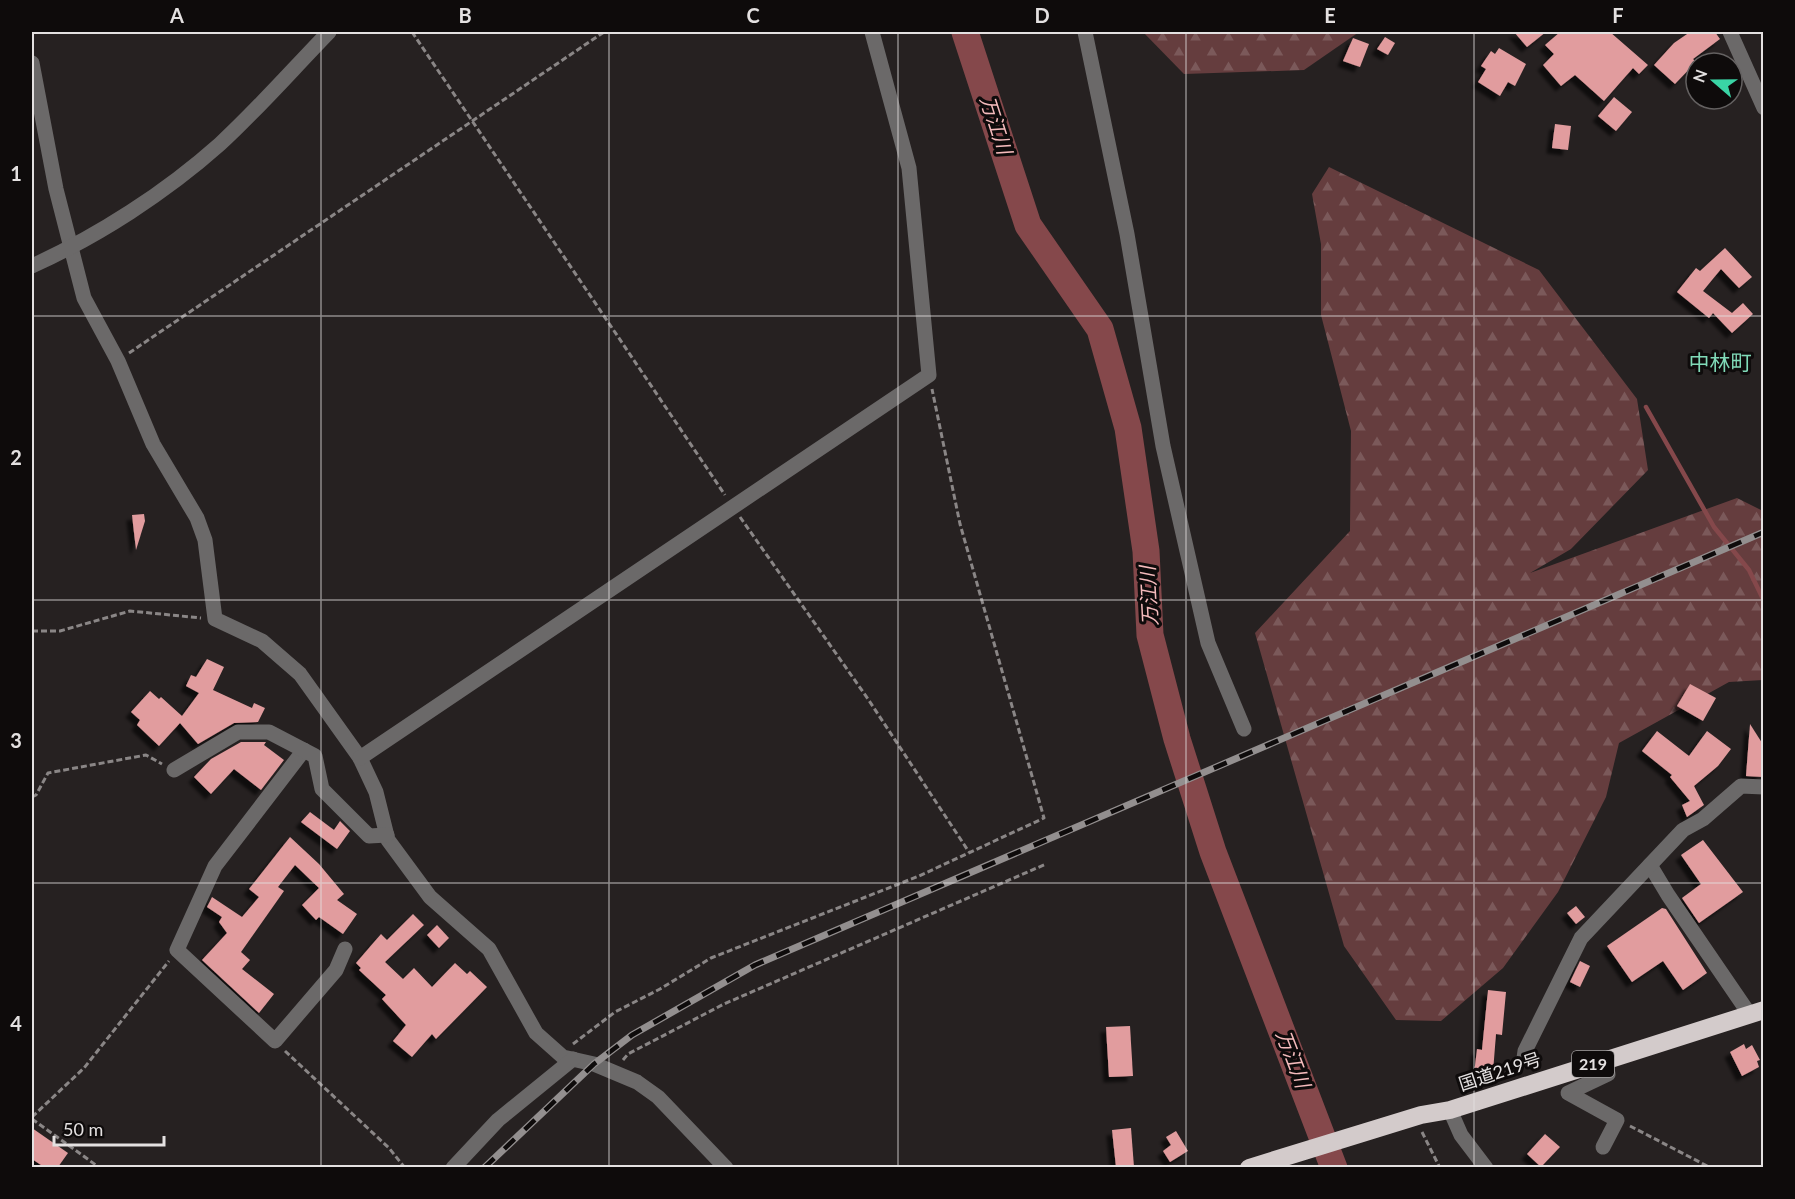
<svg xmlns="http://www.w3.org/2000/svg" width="1795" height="1199" viewBox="0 0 1795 1199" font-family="Lato,'Noto Sans JP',sans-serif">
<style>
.forest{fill:url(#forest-firs)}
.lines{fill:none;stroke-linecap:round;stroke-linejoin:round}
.stream{stroke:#85484b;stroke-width:4.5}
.river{stroke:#85484b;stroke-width:27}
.building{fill:#e19c9e;filter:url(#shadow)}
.path{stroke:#8a8686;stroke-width:3;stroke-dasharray:6 3;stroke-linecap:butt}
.minor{stroke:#6b6969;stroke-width:15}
.highway{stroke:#d3cbcb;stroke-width:18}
.rail-casing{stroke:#938f8f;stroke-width:7}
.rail{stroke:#0e0b0b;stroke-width:4.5;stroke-dasharray:14;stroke-linecap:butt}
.grid{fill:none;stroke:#e4e1e1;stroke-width:1.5;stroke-opacity:0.55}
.labels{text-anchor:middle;stroke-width:6;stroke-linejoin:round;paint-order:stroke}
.shield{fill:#0e0b0b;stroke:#a4a1a1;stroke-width:1.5}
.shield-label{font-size:16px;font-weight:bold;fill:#e4e1e1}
.street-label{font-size:18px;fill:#e4e1e1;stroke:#0e0b0b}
.water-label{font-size:20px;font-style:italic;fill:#f5bbbc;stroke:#0e0b0b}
.quarter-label{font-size:21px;fill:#80dab8;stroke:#0e0b0b}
.neatline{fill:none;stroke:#e4e1e1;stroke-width:2}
.grid-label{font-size:20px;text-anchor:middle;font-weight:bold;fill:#e4e1e1}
</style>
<defs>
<pattern id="forest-firs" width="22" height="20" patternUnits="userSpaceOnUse" patternTransform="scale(1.5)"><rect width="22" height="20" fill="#653d3e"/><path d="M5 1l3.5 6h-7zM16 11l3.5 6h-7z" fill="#7b595a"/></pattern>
<filter id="shadow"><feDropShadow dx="-5.5" dy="5.5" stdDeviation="1.5" flood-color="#0009"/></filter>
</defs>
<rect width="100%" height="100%" fill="#262121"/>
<!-- forest -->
<g class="forest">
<path d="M1143 32H1359L1304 70 1184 74Z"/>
<path d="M1329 167 1539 270 1637 399 1648 470 1571 549 1530 573 1737 498 1763 511V680L1729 682 1619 743 1606 797 1558 892 1503 968 1441 1021 1396 1020 1344 946 1255 633 1350 531 1351 431 1321 315V244L1312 194Z"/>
</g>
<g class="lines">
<!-- stream -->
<path class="stream" d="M1646 407 1714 527 1749 570 1763 599 1764 710"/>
<!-- river -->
<path class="river" d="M965 32 1028 225 1100 329 1128 428 1146 551 1150 635 1177 739 1213 852 1334 1168"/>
</g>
<!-- building -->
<g class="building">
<path d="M1514 32H1546L1527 47Z"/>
<path d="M1560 32H1610L1648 65 1639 74 1633 68 1604 101 1575 75 1561 86 1543 65 1554 54 1545 45Z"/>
<path d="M1690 32H1715L1720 39 1693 59 1696 62 1675 84 1654 65 1674 43Z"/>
<path d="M1385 37 1395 43 1388 55 1377 49Z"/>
<path d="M1353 38 1369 44 1360 67 1343 61Z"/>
<path d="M1499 48 1526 64 1515 86 1508 82 1500 96 1478 82 1486 69 1481 66 1491 51 1495 54Z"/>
<path d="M1614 97 1632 112 1616 131 1598 116Z"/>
<path d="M1555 124 1571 126 1568 150 1552 148Z"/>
<path d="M1725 248 1752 277 1739 288 1721 269 1703 291 1732 313 1743 303 1753 314 1732 333 1713 313 1709 318 1677 292 1696 268 1700 271Z"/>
<path d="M144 514 145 521 136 550 132 515Z"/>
<path d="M207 659 224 667 213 690 252 708 254 703 265 708 258 722 234 723 198 744 180 723 159 746 137 725 140 720 131 712 150 691 159 699 161 697 182 716 199 693 186 686 191 675 196 677Z"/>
<path d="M1690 684 1716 698 1703 721 1677 706Z"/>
<path d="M1750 724 1764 746 1762 777 1746 776Z"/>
<path d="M1657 731 1689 756 1707 731 1731 749 1718 766 1694 786 1704 805 1687 817 1682 805 1690 801 1670 777 1672 775 1642 751Z"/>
<path d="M241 742H266L264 745 284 760 261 790 234 769 211 794 194 777 211 759Z"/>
<path d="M310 812 334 830 340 821 350 831 337 849 301 822Z"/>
<path d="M290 837 319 864 344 894 337 900 357 914 343 934 319 917 316 920 302 905 319 888 295 865 278 887 284 891 241 952 250 960 242 969 274 994 259 1013 202 960 227 933 219 922 222 917 207 907 212 897 242 917 259 897 249 889Z"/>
<path d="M1703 840 1743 892 1699 923 1682 898 1701 884 1681 855Z"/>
<path d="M1576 906 1585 917 1576 924 1567 913Z"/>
<path d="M1662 908 1666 909 1707 973 1683 990 1663 961 1632 982 1607 946Z"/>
<path d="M413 914 424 925 385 962 403 979 414 968 432 987 455 963 467 974 470 971 487 987 436 1039 432 1034 412 1057 393 1041 406 1025 382 999 386 995 359 970 361 968 356 963 381 934 387 940Z"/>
<path d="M437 925 449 938 439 948 427 935Z"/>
<path d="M1580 961 1590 966 1580 987 1570 982Z"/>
<path d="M1488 990 1506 992 1502 1035 1496 1034 1493 1072 1488 1071V1075L1474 1074 1477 1049 1482 1050Z"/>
<path d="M1130 1026 1133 1076 1109 1077 1106 1027Z"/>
<path d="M1744 1044 1746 1049 1752 1045 1760 1060 1757 1061 1759 1067 1742 1076 1730 1052Z"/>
<path d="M32 1128 68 1153 58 1167H44L32 1159Z"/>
<path d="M1131 1128 1134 1167H1116L1112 1130Z"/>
<path d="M1176 1131 1188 1151 1170 1162 1163 1151 1171 1145 1166 1137Z"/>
<path d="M1545 1134 1560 1147 1541 1167 1527 1154Z"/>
</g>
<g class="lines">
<!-- path -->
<g class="path">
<path d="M412 32 725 495"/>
<path d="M129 353 604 32"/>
<path d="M740 517 868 699 969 852"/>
<path d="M32 631H60L130 611 201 618"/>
<path d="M32 797 36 795 48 773 146 755 162 764"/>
<path d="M573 1044 615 1012 660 989 711 958 919 876 1044 818 960 524 932 389"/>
<path d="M285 1051 389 1148 405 1168"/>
<path d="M623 1060 628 1054 724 1004 1046 864"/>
<path d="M32 1117 84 1068 169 961"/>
<path d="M32 1119 100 1168"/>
<path d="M1630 1126 1711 1168"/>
<path d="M1422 1132 1440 1168"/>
</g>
<!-- minor -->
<g class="minor">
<path d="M1085 32 1127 234 1163 446 1208 643 1244 729"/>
<path d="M1730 32 1764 108"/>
<path d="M32 63 56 189 84 298 118 361 153 444 197 518 205 540 215 619 262 641 300 674 360 758 376 792 388 840 430 897 489 949 536 1033 563 1057 594 1064 637 1082 658 1097 726 1168"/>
<path d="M32 266C98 236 165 193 220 144 258 109 293 69 329 32"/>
<path d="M304 750 215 866 177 950 275 1041 336 970 345 949"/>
<path d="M360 758 929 375 909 168 872 32"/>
<path d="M174 770 238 732H269L315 756 322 789 369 836 387 835"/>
<path d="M1650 865 1668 895 1750 1015"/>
<path d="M1524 1058 1525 1051 1581 938 1683 830 1703 819 1741 786 1764 787"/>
<path d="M1450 1110 1461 1135 1486 1168"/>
<path d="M1603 1147 1617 1120 1568 1093 1608 1074 1605 1060"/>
<path d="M453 1168 498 1120 573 1059"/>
</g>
<!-- highway -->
<path class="highway" d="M1249 1168 1421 1115 1450 1110 1764 1010"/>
<defs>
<path id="rail" d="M484 1168 594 1064 632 1035 755 965 1764 532"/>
</defs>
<!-- rail casing -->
<use href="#rail" class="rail-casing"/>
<!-- rail -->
<use href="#rail" class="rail"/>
</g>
<!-- grid -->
<path class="grid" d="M321 32V1168M609 32V1168M898 32V1168M1186 32V1168M1474 32V1168M32 316H1764M32 600H1764M32 883H1764"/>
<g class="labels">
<!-- shield labels -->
<rect class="shield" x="1572" y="1051" width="42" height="26" rx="4.5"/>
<g class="shield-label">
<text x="1593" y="1070">219</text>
</g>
<!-- street labels -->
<g class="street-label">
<text transform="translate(1500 1072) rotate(-18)" y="6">国道219号</text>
</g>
<!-- water labels -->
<g class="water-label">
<text transform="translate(996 125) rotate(72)" y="7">万江川</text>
<text transform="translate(1149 596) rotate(-93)" y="7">万江川</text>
<text transform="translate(1293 1059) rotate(69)" y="7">万江川</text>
</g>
<!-- quarter labels -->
<g class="quarter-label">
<text x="1720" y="370">中林町</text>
</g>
</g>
<!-- border -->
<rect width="1795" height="1199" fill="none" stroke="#0e0b0b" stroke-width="66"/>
<!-- north arrow -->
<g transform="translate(1714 81) rotate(290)"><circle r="28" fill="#0e0b0b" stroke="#646161" stroke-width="1.5"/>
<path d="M0-4.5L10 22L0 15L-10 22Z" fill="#3ad4a5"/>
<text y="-9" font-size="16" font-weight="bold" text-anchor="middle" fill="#e4e1e1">N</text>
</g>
<!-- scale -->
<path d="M54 1136v9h110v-9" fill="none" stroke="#e4e1e1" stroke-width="3"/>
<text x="63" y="1136" font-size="18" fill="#e4e1e1" stroke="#0e0b0b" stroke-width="4.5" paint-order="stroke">50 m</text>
<rect x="33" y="33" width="1729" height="1133" class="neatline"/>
<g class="grid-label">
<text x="177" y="23">A</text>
<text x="465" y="23">B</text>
<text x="753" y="23">C</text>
<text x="1042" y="23">D</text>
<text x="1330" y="23">E</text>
<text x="1618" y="23">F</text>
<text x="16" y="181">1</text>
<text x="16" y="465">2</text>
<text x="16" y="748">3</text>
<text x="16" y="1031">4</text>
</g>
</svg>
